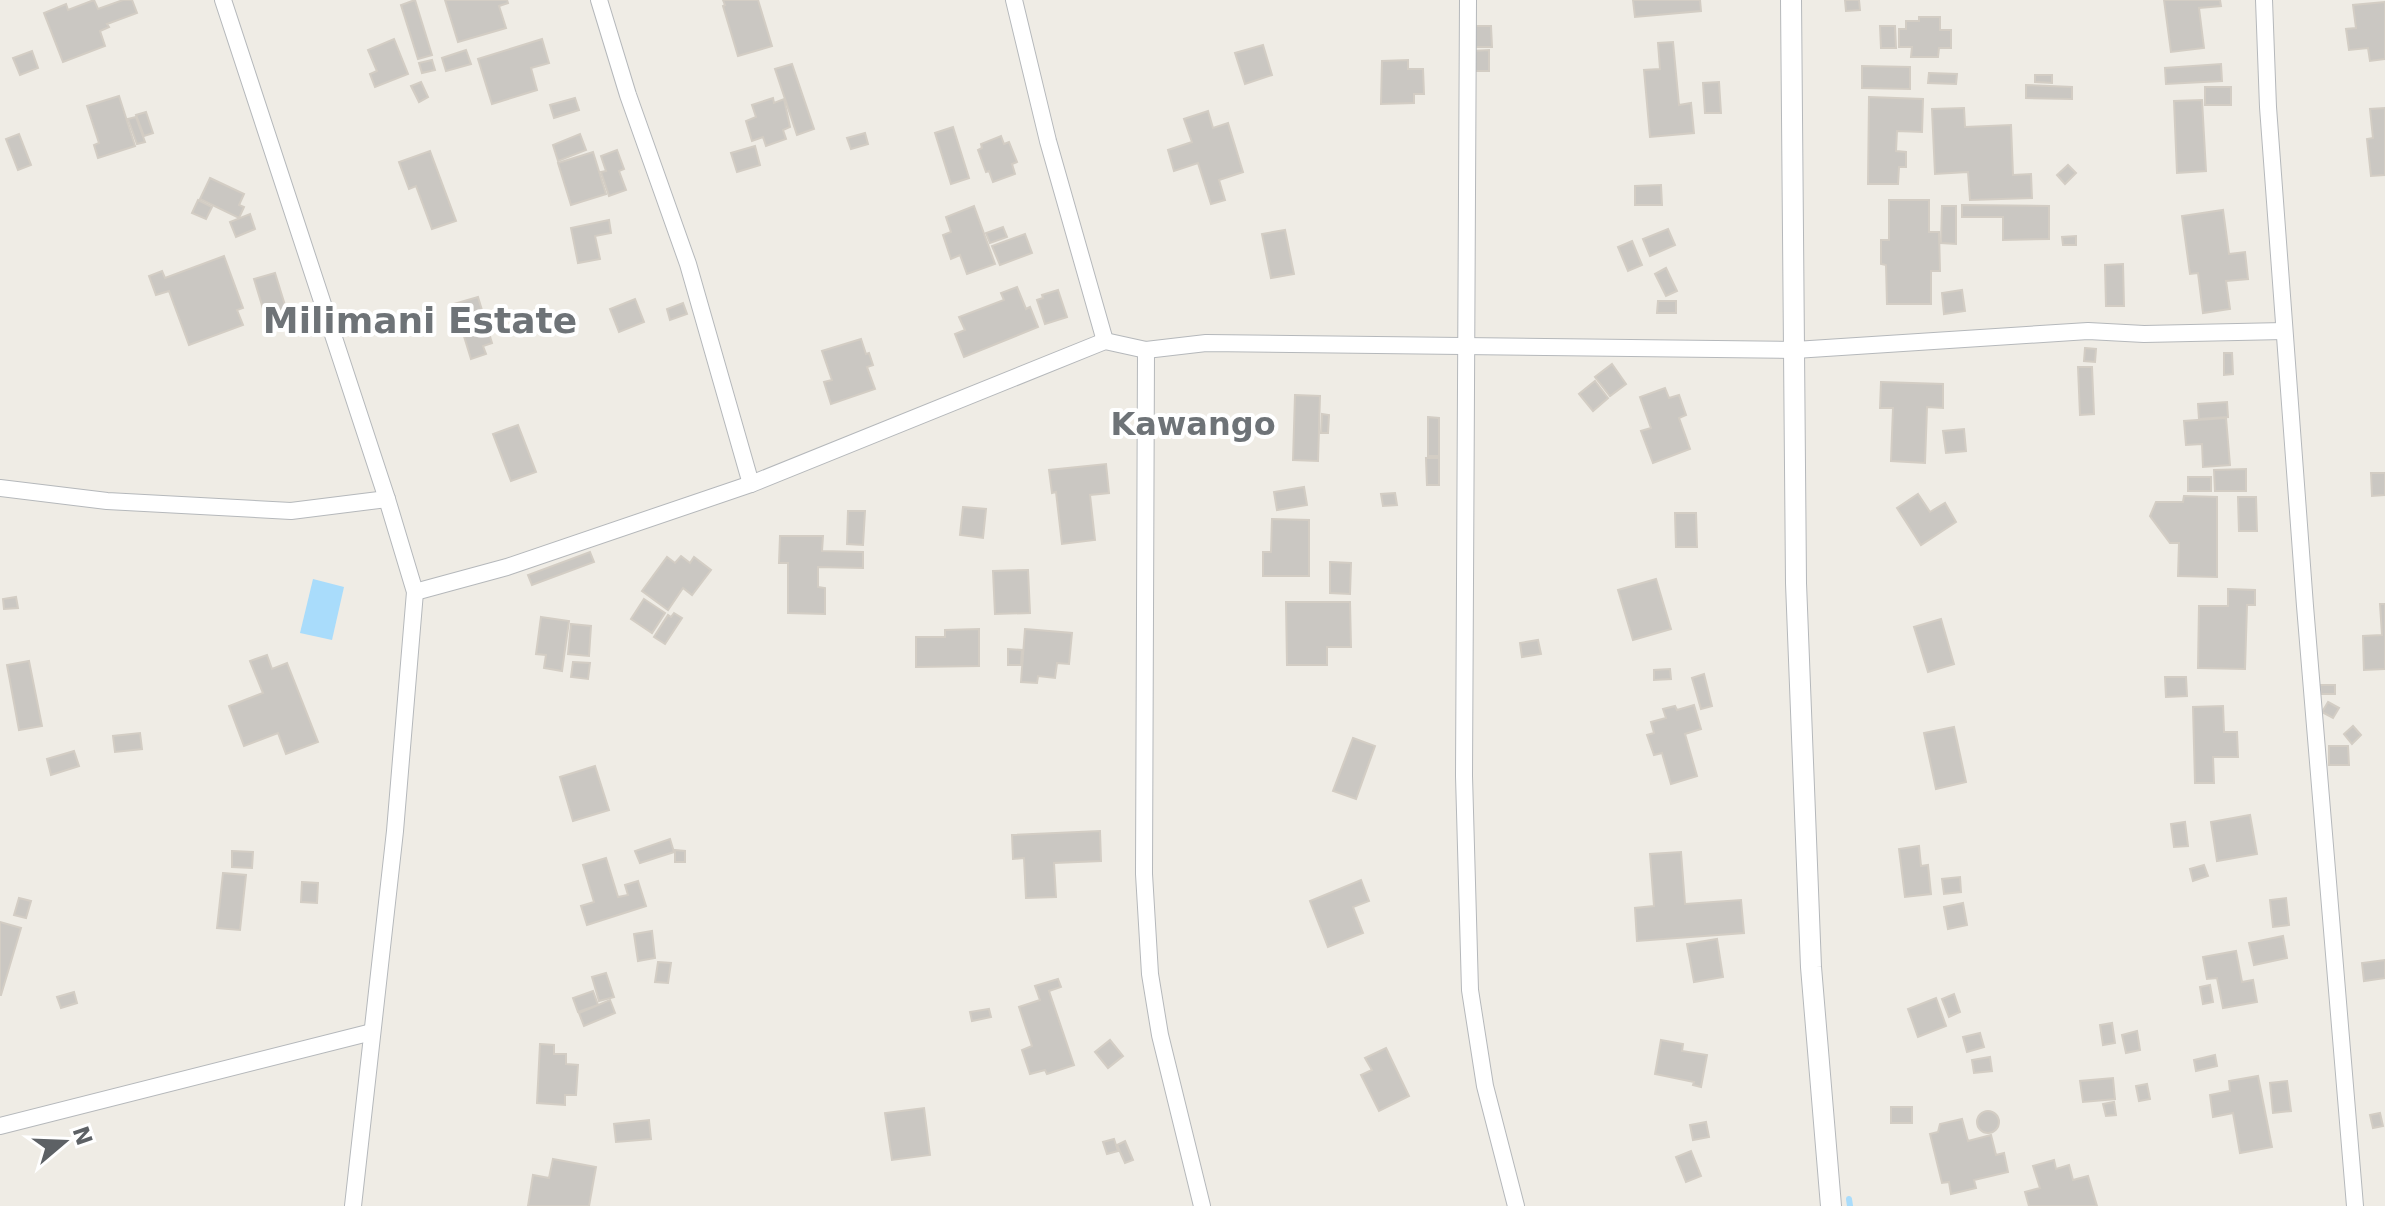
<svg xmlns="http://www.w3.org/2000/svg" width="2385" height="1206" viewBox="0 0 2385 1206" font-family="'DejaVu Sans',sans-serif">
<style>
.water{fill:#a9dcfb}
.lines{fill:none;stroke-linecap:round;stroke-linejoin:round}
.stream{stroke:#a9dcfb;stroke-width:6}
.building{fill:#cac7c2;stroke:#d3cdc4;stroke-width:2}
.minor-casing{stroke:#b5b8bb;stroke-width:18}
.tertiary-casing{stroke:#b5b8bb;stroke-width:22}
.minor{stroke:#fff;stroke-width:16}
.tertiary{stroke:#fff;stroke-width:20}
.labels{text-anchor:middle;stroke-width:8;stroke-linejoin:round;paint-order:stroke}
.quarter-label{font-size:32px;font-weight:bold;fill:#6e7377;stroke:#fff}
.district-label{font-size:36px;font-weight:bold;fill:#6e7377;stroke:#fff}
</style>
<rect width="100%" height="100%" fill="#efece5"/>
<!-- water -->
<path class="water" d="M313 579 344 587 332 640 300 633Z"/>
<g class="lines">
<!-- stream -->
<path class="stream" d="M1849 1199 1850 1206"/>
</g>
<!-- building -->
<g class="building">
<path d="M94 0 98 9 123 0H132L137 13 107 24 109 27 100 31 105 46 63 62 44 13 66 4 68 10Z"/>
<path d="M415 0 432 55 418 59 401 5Z"/>
<path d="M445 0H507L508 3 499 6 506 28 458 42Z"/>
<path d="M723 0H758L772 46 738 56 723 6 725 5Z"/>
<path d="M1633 0H1700L1701 11 1635 17Z"/>
<path d="M1845 0H1859L1860 10 1846 11Z"/>
<path d="M2164 0H2220L2221 6 2199 8 2204 48 2171 52Z"/>
<path d="M2385 2V59L2370 61 2368 48 2349 50 2346 29 2356 28 2353 5Z"/>
<path d="M1919 17H1940V30H1951V48H1939L1938 57H1911L1912 47H1899V29H1906V21H1919Z"/>
<path d="M1471 26H1491L1492 47H1471Z"/>
<path d="M1880 26H1895L1896 48H1881Z"/>
<path d="M394 39 408 74 375 87 370 74 377 71 368 50Z"/>
<path d="M542 39 549 63 531 68 537 90 492 104 478 59Z"/>
<path d="M1673 42 1679 105 1691 103 1694 133 1650 137 1644 70 1660 69 1658 43Z"/>
<path d="M1263 45 1272 75 1245 84 1235 53Z"/>
<path d="M466 50 471 64 446 71 442 58Z"/>
<path d="M1489 50V71H1471L1472 51Z"/>
<path d="M32 51 38 68 20 75 13 58Z"/>
<path d="M432 60 435 70 422 73 419 63Z"/>
<path d="M1408 60V69H1423L1424 94H1414V103L1381 104 1382 61Z"/>
<path d="M792 64 814 129 797 135 775 69Z"/>
<path d="M2221 64 2222 81 2166 84 2165 68Z"/>
<path d="M1862 66 1910 67V89L1862 88Z"/>
<path d="M1929 73 1957 74 1956 84 1928 83Z"/>
<path d="M2035 75H2052V83L2035 82Z"/>
<path d="M421 82 428 97 419 102 411 86Z"/>
<path d="M1719 82 1721 113H1705L1703 83Z"/>
<path d="M2026 85 2072 87V99L2026 98Z"/>
<rect x="2205" y="87" width="26" height="18"/>
<path d="M119 96 135 146 98 158 94 145 99 143 87 106Z"/>
<path d="M1869 97 1923 99 1922 132 1897 131 1896 151 1906 152V167H1899L1898 184H1868Z"/>
<path d="M575 98 579 110 554 118 550 105Z"/>
<path d="M773 98 774 103 784 99 790 127 783 130 786 139 766 146 763 137 752 141 746 121 756 117 752 105Z"/>
<path d="M2202 100 2206 171 2177 173 2174 101Z"/>
<path d="M1964 108 1965 127 2011 125 2013 175 2031 174 2032 198 1970 200 1968 172 1935 174 1932 109Z"/>
<path d="M2385 108V175L2371 176 2367 139 2373 138 2370 109Z"/>
<path d="M1208 111 1213 128 1228 123 1243 172 1219 180 1225 200 1211 204 1198 163 1174 171 1168 150 1192 142 1184 119Z"/>
<path d="M146 112 153 133 144 136 136 115Z"/>
<path d="M136 117 145 142 137 144 128 119Z"/>
<path d="M953 127 969 178 951 184 935 133Z"/>
<path d="M865 133 868 144 851 149 847 138Z"/>
<path d="M19 134 31 165 18 170 6 139Z"/>
<path d="M580 134 586 150 558 161 553 145Z"/>
<path d="M1001 136 1004 144 1009 142 1017 162 1012 164 1015 174 993 182 989 171 986 172 978 150 982 148 981 144Z"/>
<path d="M755 146 760 165 737 172 731 153Z"/>
<path d="M617 150 624 169 619 171 626 190 609 196 601 172 606 171 601 156Z"/>
<path d="M430 151 456 221 432 229 416 186 409 189 399 162Z"/>
<path d="M593 152 606 194 571 205 558 163Z"/>
<path d="M2068 165 2076 173 2065 184 2057 175Z"/>
<path d="M210 178 244 194 239 205 244 207 239 218 200 199Z"/>
<path d="M1661 185 1662 205H1635V186Z"/>
<path d="M198 200 212 207 206 219 192 213Z"/>
<path d="M1889 200H1929V232H1939L1940 271H1931V304H1887L1886 265 1881 264V240H1889Z"/>
<path d="M1962 205 2049 206V239L2003 240V217H1962Z"/>
<path d="M974 206 995 264 967 274 960 255 951 259 943 235 951 232 946 217Z"/>
<path d="M1942 206H1956V244L1941 243Z"/>
<path d="M2223 210 2229 254 2245 252 2248 279 2226 281 2230 309 2203 313 2198 273 2190 274 2182 216Z"/>
<path d="M250 214 255 229 236 237 230 222Z"/>
<path d="M609 220 611 233 595 236 600 259 578 263 571 228Z"/>
<path d="M1003 227 1007 237 990 243 986 233Z"/>
<path d="M1668 229 1675 245 1650 256 1643 239Z"/>
<path d="M1285 230 1294 274 1271 278 1262 234Z"/>
<path d="M1025 234 1032 253 1000 265 992 246Z"/>
<path d="M2076 236V245H2063L2062 237Z"/>
<path d="M1632 241 1642 265 1628 271 1618 247Z"/>
<path d="M224 256 243 308 237 310 243 325 189 345 169 291 156 295 149 276 162 271 165 278Z"/>
<path d="M2123 264 2124 306H2106L2105 265Z"/>
<path d="M1666 268 1677 291 1666 296 1655 274Z"/>
<path d="M275 273 289 318 268 325 254 279Z"/>
<path d="M1017 287 1026 309 1030 307 1038 327 964 357 955 334 965 330 959 317 1004 300 1001 293Z"/>
<path d="M1058 290 1067 317 1045 324 1037 300 1043 298 1042 295Z"/>
<path d="M1962 290 1965 311 1944 314 1942 293Z"/>
<path d="M478 297 492 343 483 346 486 354 471 359 454 304Z"/>
<path d="M635 299 644 322 619 332 610 309Z"/>
<path d="M1658 301H1676V313H1657Z"/>
<path d="M683 303 687 314 670 320 667 309Z"/>
<path d="M861 339 866 354 869 353 873 365 867 367 875 389 831 404 824 382 832 380 822 351Z"/>
<path d="M2085 348 2096 349 2095 362 2084 361Z"/>
<path d="M2224 353H2232L2233 374 2224 375Z"/>
<path d="M1612 364 1626 384 1610 396 1595 377Z"/>
<path d="M2078 367H2092L2094 414 2080 415Z"/>
<path d="M1595 381 1608 398 1593 411 1579 394Z"/>
<path d="M1881 382 1943 384V408L1927 407 1925 463 1891 461 1893 408H1880Z"/>
<path d="M1665 388 1669 398 1679 395 1686 415 1679 418 1690 449 1653 463 1641 431 1651 428 1640 397Z"/>
<path d="M1295 395 1320 396 1318 461 1293 460Z"/>
<path d="M2227 402 2228 417 2199 419 2198 404Z"/>
<path d="M1322 414 1329 415 1328 433H1321Z"/>
<path d="M1428 417 1439 418V456H1428Z"/>
<path d="M2226 418 2230 465 2203 467 2202 444 2186 445 2184 421Z"/>
<path d="M518 425 536 472 511 481 493 434Z"/>
<path d="M1964 429 1966 451 1946 453 1943 431Z"/>
<path d="M1426 458H1439V485H1427Z"/>
<path d="M1106 464 1109 493 1090 495 1095 540 1062 544 1056 492 1052 493 1049 470Z"/>
<path d="M2246 469V491H2215L2214 470Z"/>
<path d="M2371 473H2385V495L2372 496Z"/>
<rect x="2188" y="477" width="23" height="14"/>
<path d="M1304 487 1307 505 1277 510 1274 492Z"/>
<path d="M1395 493 1397 505 1383 506 1381 494Z"/>
<path d="M1918 494 1930 512 1945 503 1956 522 1921 545 1897 508Z"/>
<path d="M2184 496 2217 497V577L2178 576 2179 543H2170L2150 516 2156 502H2183Z"/>
<path d="M2238 497H2256L2257 531H2239Z"/>
<path d="M963 507 986 509 983 538 960 535Z"/>
<path d="M848 511H865L863 545 847 544Z"/>
<path d="M1675 513H1696L1697 547H1676Z"/>
<path d="M1272 519 1309 520V576H1263V552H1271Z"/>
<path d="M780 536H823L822 551 863 552V568L818 567V587L825 588V614L788 613V563H779Z"/>
<path d="M590 552 594 562 532 585 528 575Z"/>
<path d="M681 556 690 563 694 557 711 570 692 595 683 588 668 610 642 591 667 557 675 563Z"/>
<path d="M1330 562 1351 563 1350 594 1330 593Z"/>
<path d="M1028 570 1030 613 995 614 993 571Z"/>
<path d="M1656 579 1671 629 1633 640 1618 590Z"/>
<path d="M2228 589 2255 590V605H2247L2245 669 2198 668 2199 606H2228Z"/>
<path d="M16 597 18 608 4 609 3 599Z"/>
<path d="M644 599 665 613 652 633 631 619Z"/>
<path d="M1286 602H1350L1351 647H1327V665H1287Z"/>
<path d="M2380 604H2385V669L2364 670 2363 636 2382 635Z"/>
<path d="M674 613 682 618 665 644 654 637 668 615 671 617Z"/>
<path d="M541 617 569 621 562 671 544 668 546 655 536 654Z"/>
<path d="M1941 619 1954 664 1928 672 1914 627Z"/>
<path d="M571 624 591 626 589 656 568 654Z"/>
<path d="M979 629V666L916 667V637H945V630Z"/>
<path d="M1025 629 1072 633 1069 664 1057 663 1055 678 1038 676 1037 683 1021 682Z"/>
<path d="M1538 640 1541 654 1522 657 1520 643Z"/>
<path d="M1008 649 1022 650 1021 665H1008Z"/>
<path d="M267 655 272 669 287 663 318 742 286 754 278 733 244 746 229 706 263 693 250 661Z"/>
<path d="M29 661 42 726 19 730 7 665Z"/>
<path d="M573 662 590 663 588 679 571 677Z"/>
<path d="M1670 669 1671 679 1654 680V670Z"/>
<path d="M1704 674 1712 706 1701 709 1692 678Z"/>
<path d="M2165 677H2186L2187 696 2166 697Z"/>
<path d="M2320 685H2335V694H2321Z"/>
<path d="M2328 702 2339 708 2333 718 2322 712Z"/>
<path d="M1694 705 1701 729 1685 734 1697 776 1671 784 1662 753 1654 755 1647 735 1654 733 1651 722 1666 718 1663 709 1675 706 1677 710Z"/>
<path d="M2223 706 2224 732H2237L2238 757H2213L2214 783H2195L2193 707Z"/>
<path d="M2353 726 2361 735 2352 744 2344 734Z"/>
<path d="M1954 727 1966 782 1936 789 1924 733Z"/>
<path d="M140 733 142 749 115 752 113 736Z"/>
<path d="M1353 738 1375 746 1356 799 1333 791Z"/>
<path d="M2329 746H2348L2349 765H2329Z"/>
<path d="M74 751 79 766 51 775 47 759Z"/>
<path d="M595 766 609 810 573 821 560 777Z"/>
<path d="M2250 815 2257 854 2217 861 2211 822Z"/>
<path d="M2185 822 2188 846 2174 847 2171 824Z"/>
<path d="M1100 831 1101 861 1054 863 1056 897 1026 898 1024 858 1013 859 1012 835Z"/>
<path d="M670 839 674 852 640 863 635 851Z"/>
<path d="M1919 846 1921 866 1928 865 1931 894 1905 897 1899 849Z"/>
<path d="M675 850 685 851V862H675Z"/>
<path d="M232 851 253 852 252 868 232 867Z"/>
<path d="M1681 852 1685 904 1741 900 1744 933 1637 941 1635 908 1654 906 1650 854Z"/>
<path d="M606 858 618 897 628 895 625 885 638 881 646 906 587 925 581 906 594 902 583 865Z"/>
<path d="M2204 865 2208 876 2193 881 2190 869Z"/>
<path d="M223 873 246 875 240 930 217 928Z"/>
<path d="M1960 877 1961 892 1944 894 1942 879Z"/>
<path d="M1361 880 1369 901 1353 907 1363 933 1328 947 1310 901Z"/>
<path d="M302 882 318 883 317 903 301 902Z"/>
<path d="M19 898 31 901 26 918 14 915Z"/>
<path d="M2286 898 2289 925 2273 927 2270 900Z"/>
<path d="M1963 903 1967 925 1948 929 1944 907Z"/>
<path d="M0 922 21 928 1 995H0Z"/>
<path d="M652 931 655 958 638 961 634 934Z"/>
<path d="M2283 936 2287 958 2254 965 2249 943Z"/>
<path d="M1717 939 1723 977 1694 982 1687 944Z"/>
<path d="M2236 951 2242 982 2253 980 2257 1002 2223 1008 2217 978 2207 979 2203 957Z"/>
<path d="M2385 960V978L2364 981 2362 963Z"/>
<path d="M658 962 671 963 668 983 655 982Z"/>
<path d="M606 973 614 997 599 1001 592 977Z"/>
<path d="M1058 979 1061 987 1049 991 1074 1065 1047 1074 1045 1070 1030 1074 1022 1050 1032 1046 1019 1007 1040 1000 1035 986Z"/>
<path d="M2210 985 2213 1002 2203 1004 2200 987Z"/>
<path d="M593 991 598 1005 578 1012 573 998Z"/>
<path d="M74 992 77 1003 61 1008 57 997Z"/>
<path d="M1954 994 1960 1012 1949 1017 1942 999Z"/>
<path d="M1936 998 1946 1026 1918 1037 1908 1009Z"/>
<path d="M610 1000 615 1013 584 1026 579 1013Z"/>
<path d="M989 1009 991 1017 972 1021 970 1012Z"/>
<path d="M2112 1023 2115 1043 2103 1045 2100 1025Z"/>
<path d="M2137 1031 2140 1050 2126 1053 2122 1035Z"/>
<path d="M1980 1033 1984 1047 1967 1052 1963 1037Z"/>
<path d="M1110 1040 1123 1056 1108 1068 1095 1052Z"/>
<path d="M1661 1040 1683 1044 1682 1051 1707 1055 1701 1087 1693 1085 1694 1082 1655 1074Z"/>
<path d="M540 1044 554 1045V1054H566V1064L578 1065 576 1095H565V1105L537 1103Z"/>
<path d="M1386 1048 1409 1096 1379 1111 1361 1075 1372 1070 1365 1058Z"/>
<path d="M2215 1055 2217 1066 2196 1071 2194 1060Z"/>
<path d="M1990 1057 1992 1071 1974 1073 1972 1060Z"/>
<path d="M2258 1076 2272 1147 2240 1153 2233 1113 2213 1117 2210 1095 2230 1091 2229 1081Z"/>
<path d="M2113 1078 2115 1099 2083 1102 2080 1081Z"/>
<path d="M2287 1081 2291 1111 2273 1113 2270 1083Z"/>
<path d="M2147 1084 2150 1099 2139 1101 2136 1086Z"/>
<path d="M2114 1102 2116 1115 2106 1116 2103 1104Z"/>
<rect x="1891" y="1107" width="21" height="16"/>
<path d="M924 1108 930 1155 892 1160 885 1113Z"/>
<circle cx="1988" cy="1122" r="11"/>
<path d="M2380 1113 2383 1126 2373 1128 2370 1115Z"/>
<path d="M1962 1119 1968 1141 1991 1135 1996 1155 2004 1153 2008 1172 1974 1180 1976 1188 1951 1194 1949 1182 1942 1183 1930 1134 1938 1132 1940 1124Z"/>
<path d="M649 1120 651 1139 616 1142 614 1124Z"/>
<path d="M1706 1122 1709 1137 1693 1140 1690 1125Z"/>
<path d="M1114 1139 1118 1151 1107 1154 1103 1142Z"/>
<path d="M1125 1141 1133 1160 1125 1163 1117 1145Z"/>
<path d="M1691 1151 1701 1176 1686 1182 1676 1157Z"/>
<path d="M553 1159 596 1167 589 1206H528L533 1175 549 1178Z"/>
<path d="M2054 1160 2056 1169 2069 1165 2073 1180 2088 1176 2097 1206H2029L2025 1192 2040 1188 2033 1166Z"/>
</g>
<g class="lines">
<defs>
<g id="minor">
<path d="M223 0 387 499 415 592 395 831 353 1206"/>
<path d="M599 0 628 95 688 264 751 484"/>
<path d="M1014 0 1048 141 1105 341"/>
<path d="M1468 0 1464 776 1470 990 1485 1086 1516 1206"/>
<path d="M2264 0 2268 107 2305 606 2355 1206"/>
<path d="M1146 350 1144 874 1150 974 1160 1035 1202 1206"/>
<path d="M0 488 107 501 291 511 387 499"/>
<path d="M415 592 507 567 751 484 1105 341 1146 350 1206 343 1795 350 2088 331 2144 334 2284 331"/>
<path d="M0 1126 372 1032"/>
</g>
<path id="tertiary" d="M1791 0 1796 583 1811 967 1831 1206"/>
</defs>
<!-- minor casing -->
<use href="#minor" class="minor-casing"/>
<!-- tertiary casing -->
<use href="#tertiary" class="tertiary-casing"/>
<!-- minor -->
<use href="#minor" class="minor"/>
<!-- tertiary -->
<use href="#tertiary" class="tertiary"/>
</g>
<g class="labels">
<!-- quarter labels -->
<g class="quarter-label">
<text x="1193" y="435">Kawango</text>
</g>
<!-- district labels -->
<g class="district-label">
<text x="420" y="333">Milimani Estate</text>
</g>
</g>
<!-- north arrow -->
<g transform="translate(64 1142) rotate(71)" stroke="#ffffff" stroke-width="6" paint-order="stroke">
<path d="M0-6L14 30L0 20L-14 30Z" fill="#5d6165"/>
<text y="-12" font-size="22" font-weight="bold" text-anchor="middle" fill="#5d6165">N</text>
</g>
</svg>
